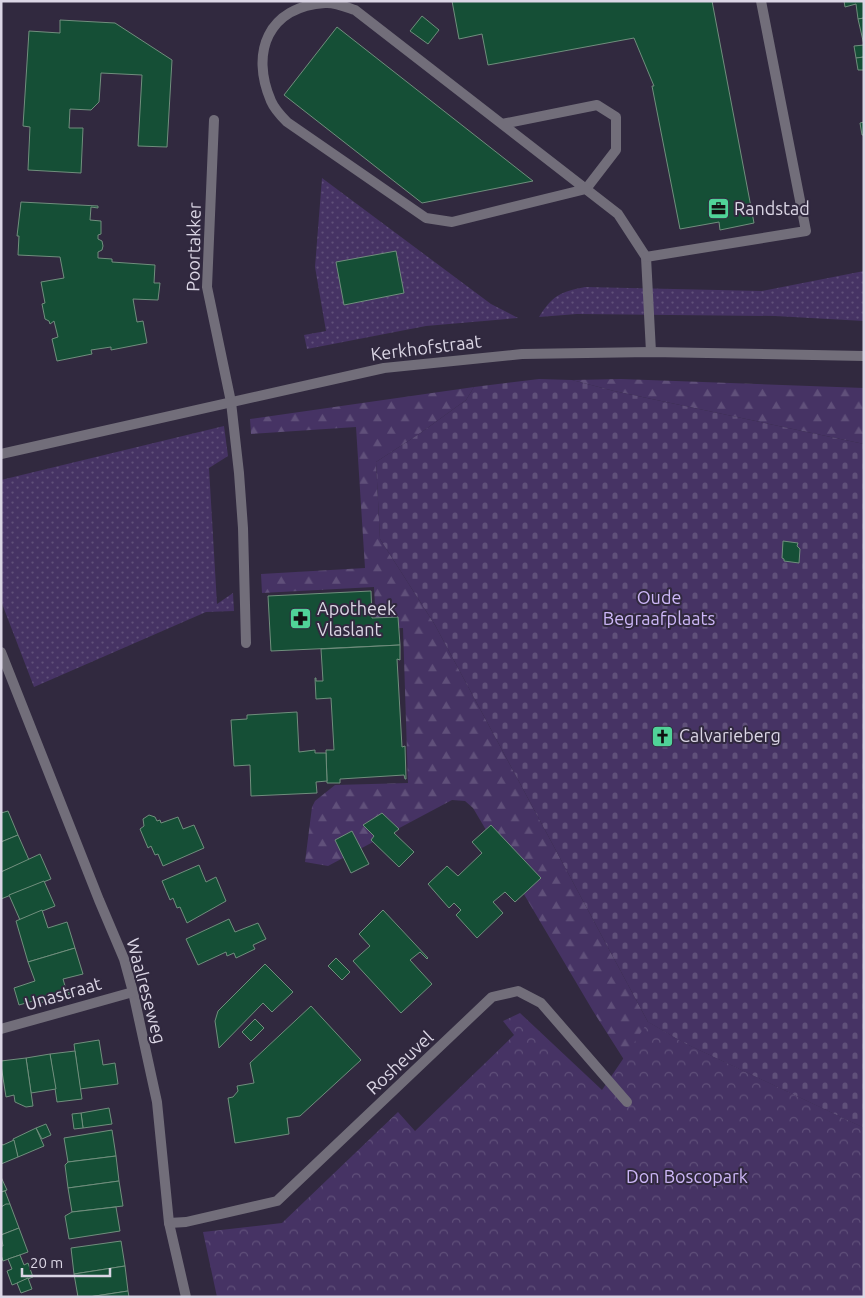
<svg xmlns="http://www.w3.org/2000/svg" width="865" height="1298" viewBox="0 0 865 1298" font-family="Ubuntu,sans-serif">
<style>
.grass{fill:url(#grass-dots)}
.forest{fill:url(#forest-firs)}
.cemetery{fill:url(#cemetery-stones)}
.park{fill:url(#park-crowns)}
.building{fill:#154f36;stroke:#708e7d}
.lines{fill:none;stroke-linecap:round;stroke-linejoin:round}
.service{stroke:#726e7a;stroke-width:10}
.minor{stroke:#726e7a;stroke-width:10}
.labels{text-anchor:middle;stroke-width:4;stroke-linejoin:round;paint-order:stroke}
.poi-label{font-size:18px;fill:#dbd6e5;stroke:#31293f;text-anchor:start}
.street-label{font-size:18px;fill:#dbd6e5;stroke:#31293f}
.park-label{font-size:18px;fill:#cdb7f7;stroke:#31293f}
</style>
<defs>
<pattern id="grass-dots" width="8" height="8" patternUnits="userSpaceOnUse" patternTransform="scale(1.25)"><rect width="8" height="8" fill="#463364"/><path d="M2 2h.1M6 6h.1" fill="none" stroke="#60507a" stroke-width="1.8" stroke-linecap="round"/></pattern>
<pattern id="forest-firs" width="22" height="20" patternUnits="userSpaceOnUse" patternTransform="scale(1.25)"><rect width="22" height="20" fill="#463364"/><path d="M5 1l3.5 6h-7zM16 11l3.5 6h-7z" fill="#60507a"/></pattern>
<pattern id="cemetery-stones" width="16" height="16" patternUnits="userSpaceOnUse" patternTransform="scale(1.25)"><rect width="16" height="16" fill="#463364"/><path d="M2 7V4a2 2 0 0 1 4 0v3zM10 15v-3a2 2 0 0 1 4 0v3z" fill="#60507a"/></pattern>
<pattern id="park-crowns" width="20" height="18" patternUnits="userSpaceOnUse" patternTransform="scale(1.25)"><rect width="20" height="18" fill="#463364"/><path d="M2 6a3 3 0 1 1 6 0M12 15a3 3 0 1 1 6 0" fill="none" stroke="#60507a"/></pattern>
</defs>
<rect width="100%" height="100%" fill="#31293f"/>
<!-- grass -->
<g class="grass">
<path d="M322 178 491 304 518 318 426 326 307 349 304 335 326 331 315 267Z"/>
<path d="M864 271V321L775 316 577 314 539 317C553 295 560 292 585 287L762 291Z"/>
<path d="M224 426 228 456 209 468 217 604 233 593 234 611 206 612 34 687 1 601V480Z"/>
</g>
<!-- forest -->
<g class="forest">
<path d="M621 379 864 388V444L614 391 572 380Z"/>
<path d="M474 387 466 400 419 434 376 462 380 539 435 625 648 1022 684 1043 864 1128 656 1110 593 1011 473 808 465 801 452 800 328 866 305 862 312 807 315 801 335 785 408 783 403 628 376 629 374 587 262 593 261 574 365 568 356 427 251 434 250 419Z"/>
</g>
<!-- cemetery -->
<path class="cemetery" d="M539 379 572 380 614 391 864 444V1128L684 1043 648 1022 435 625 380 539 376 462 419 434 466 400 474 387Z"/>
<!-- park -->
<path class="park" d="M520 1013 602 1090 648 1022 684 1043 864 1128V1297H217L203 1232 282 1223 398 1112 415 1131 514 1035 503 1021Z"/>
<!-- building -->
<g class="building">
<path d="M452 1H712L754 223 720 230 719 222 680 229 652 86H654L634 38 488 65 482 34 459 39Z"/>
<path d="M844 1H864V18L858 19 856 4 845 7Z"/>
<path d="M422 16 439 30 428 44 410 31Z"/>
<path d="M864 18V57L856 58 854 46 864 45 858 19Z"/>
<path d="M60 20 115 23 172 60 167 147 138 146 142 75 101 73 99 102 91 110 70 109 69 128H83L81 173 28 170 30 127 23 126 29 31 60 33Z"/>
<path d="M337 27 533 181 422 203 284 95Z"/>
<path d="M864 57V70H858L856 58Z"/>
<path d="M864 122V135H862L860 123Z"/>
<path d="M21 202 98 206V208L91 207 90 220 101 221V234L98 235V239L102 241 103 246 102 250 98 252V258L112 259V262L155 265 154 283H160L158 300 133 299 137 322 143 321 147 343 111 350V347L91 350 92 354 57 361 52 339 58 337 54 321 50 324 49 321 45 319 42 304 45 303 41 282 64 278 60 257 18 255 19 236H17Z"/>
<path d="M396 251 404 293 344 305 336 262Z"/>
<path d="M783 541 798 543 797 546 800 549 799 563 784 561V559L782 558Z"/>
<path d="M371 591 372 618 398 617 400 645 271 651 268 596Z"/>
<path d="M400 645V660L397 659 402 747 405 746 406 779H405L404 775 340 779V783H327L326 750H334L331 698 316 699 315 678H316V681H323L321 649Z"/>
<path d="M297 712 299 752 315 750V753H326L327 781 316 782 317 793 251 796 250 765 234 766 231 720 247 719V715Z"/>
<path d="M8 811 18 835 1 842V813Z"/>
<path d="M382 813 399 829 394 833 414 852 399 867 371 840 374 836 363 825Z"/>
<path d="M149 815 155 817 157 821 160 820 161 823 178 817 183 829 194 825 204 848 163 866 158 854 155 855 151 846 148 848 140 829 144 826 143 819Z"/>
<path d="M491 825 541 878 515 902 505 892 493 902 503 913 477 938 456 915 461 910 454 903 449 908 428 884 447 866 458 876 482 853 472 842Z"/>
<path d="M352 831 369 864 351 873 335 840Z"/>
<path d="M18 835 29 860 1 872V842Z"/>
<path d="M40 854 51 879 1 899V872Z"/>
<path d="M199 865 206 882 216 877 226 901 187 923 180 907 177 908 173 898 170 900 162 881Z"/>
<path d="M44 881 55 906 20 920 9 895Z"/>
<path d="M42 910 48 928 67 922 75 948 28 962 16 921Z"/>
<path d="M383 910 428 958 427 959 420 952 410 960 432 984 401 1013 353 961 370 946 359 934Z"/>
<path d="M229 919 235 932 258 923 266 939 253 945 255 949 236 958 234 953 227 956 226 952 198 965 186 939Z"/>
<path d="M75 948 83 974 63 979 67 993 73 991V993L40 1003V999L19 1005 14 988 35 981 28 962Z"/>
<path d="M336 958 350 972 342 980 328 966Z"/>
<path d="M265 964 293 992 272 1012 263 1003 219 1048 215 1021 218 1011Z"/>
<path d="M311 1006 361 1060 300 1116 287 1118 289 1134 235 1143 228 1098 233 1097 238 1091 237 1086 254 1083 250 1063Z"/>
<path d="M255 1019 264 1028 251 1041 242 1032Z"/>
<path d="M99 1040 103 1065 115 1063 118 1084 80 1089 74 1044Z"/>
<path d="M75 1051 82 1099 57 1102 50 1054Z"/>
<path d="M50 1054 56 1089 31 1093 26 1058Z"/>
<path d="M26 1058 33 1106 26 1107 15 1102 14 1095 6 1097 1 1065V1061Z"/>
<path d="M109 1108 112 1124 83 1128 81 1113Z"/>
<path d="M81 1113 83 1128 74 1129 72 1114Z"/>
<path d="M46 1124 51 1135 42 1139 36 1128Z"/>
<path d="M36 1128 44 1146 18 1157 13 1139Z"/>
<path d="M112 1130 116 1156 68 1162 64 1138Z"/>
<path d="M14 1140 18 1157 1 1164V1144L3 1145Z"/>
<path d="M116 1156 119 1181 68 1188 65 1165 68 1162Z"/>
<path d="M1 1177 7 1190 1 1192Z"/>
<path d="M119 1181 123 1206 72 1212 68 1188Z"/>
<path d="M5 1191 10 1204 1 1207V1192Z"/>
<path d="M6 1204H10L19 1228 1 1235V1207Z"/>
<path d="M116 1207 120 1231 69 1239 65 1216 72 1212Z"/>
<path d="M19 1228 28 1252 3 1261 1 1255V1246H3L1 1235Z"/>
<path d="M121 1241 125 1266 74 1274 71 1248Z"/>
<path d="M20 1255 24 1265 28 1263 33 1277 12 1285 7 1271 12 1269 8 1259Z"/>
<path d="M125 1266 128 1291 89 1297H78L74 1274Z"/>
<path d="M28 1278 32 1289 21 1293 17 1283Z"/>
<path d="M128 1291 129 1297H89L95 1296Z"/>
</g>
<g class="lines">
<!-- service -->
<g class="service">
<path d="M214 120 207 287 231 402 239 473 243 528 246 643"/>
<path d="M502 124 597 105 616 117V150L586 189 452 222 426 218 287 122C281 116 274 108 271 101 250 52 268 7 325 3 334 2 346 7 355 10L618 214 646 257 651 352"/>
<path d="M646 257 806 231 761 1"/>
</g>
<!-- minor -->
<g class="minor">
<path d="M1 454 384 368 522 354 651 352 864 356"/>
<path d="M1 652 99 900 124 959 133 992 157 1102 169 1223 186 1297"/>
<path d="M1 1029 133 992"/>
<path d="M169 1223 186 1222 277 1201 492 997 518 991 541 1003 627 1102"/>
</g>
</g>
<!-- icons -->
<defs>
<symbol id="office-square" viewBox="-11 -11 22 22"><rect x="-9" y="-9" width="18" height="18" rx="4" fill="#50d398" stroke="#31293f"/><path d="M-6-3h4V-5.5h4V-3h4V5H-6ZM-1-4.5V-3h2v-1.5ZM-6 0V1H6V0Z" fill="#111"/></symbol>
<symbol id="pharmacy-square" viewBox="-11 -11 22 22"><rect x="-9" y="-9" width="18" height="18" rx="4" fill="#50d398" stroke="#31293f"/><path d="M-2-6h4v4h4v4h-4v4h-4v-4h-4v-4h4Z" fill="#111"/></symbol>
<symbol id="church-square" viewBox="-11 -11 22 22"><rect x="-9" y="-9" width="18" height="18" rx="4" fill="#50d398" stroke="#31293f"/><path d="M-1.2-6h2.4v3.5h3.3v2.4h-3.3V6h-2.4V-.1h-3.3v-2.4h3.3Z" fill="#111"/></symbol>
</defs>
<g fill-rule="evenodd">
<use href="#office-square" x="706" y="196" width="25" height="25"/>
<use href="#pharmacy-square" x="288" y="606" width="25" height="25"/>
<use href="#church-square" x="650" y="724" width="25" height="25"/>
</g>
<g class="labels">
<!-- poi labels -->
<g class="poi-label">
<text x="734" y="215">Randstad</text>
<text x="317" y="615">Apotheek<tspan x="317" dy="21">Vlaslant</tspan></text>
<text x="679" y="742">Calvarieberg</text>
</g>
<!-- street labels -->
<g class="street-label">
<text transform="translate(194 247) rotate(-89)" y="6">Poortakker</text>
<text transform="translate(426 348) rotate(-7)" y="6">Kerkhofstraat</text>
<text transform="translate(146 991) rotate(75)" y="6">Waalreseweg</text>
<text transform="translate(63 994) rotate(-16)" y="6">Unastraat</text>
<text transform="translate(400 1063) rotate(-43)" y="6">Rosheuvel</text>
</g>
<!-- park labels -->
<g class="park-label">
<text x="659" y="604">Oude<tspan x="659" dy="21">Begraafplaats</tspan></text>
<text x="687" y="1183">Don Boscopark</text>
</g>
</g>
<!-- border -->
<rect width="865" height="1298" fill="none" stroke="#dbd6e5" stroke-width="5"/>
<!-- scale -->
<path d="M22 1268v8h88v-8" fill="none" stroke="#dbd6e5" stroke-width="2.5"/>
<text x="30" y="1268" font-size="15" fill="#dbd6e5" stroke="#31293f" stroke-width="4" paint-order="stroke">20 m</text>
</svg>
